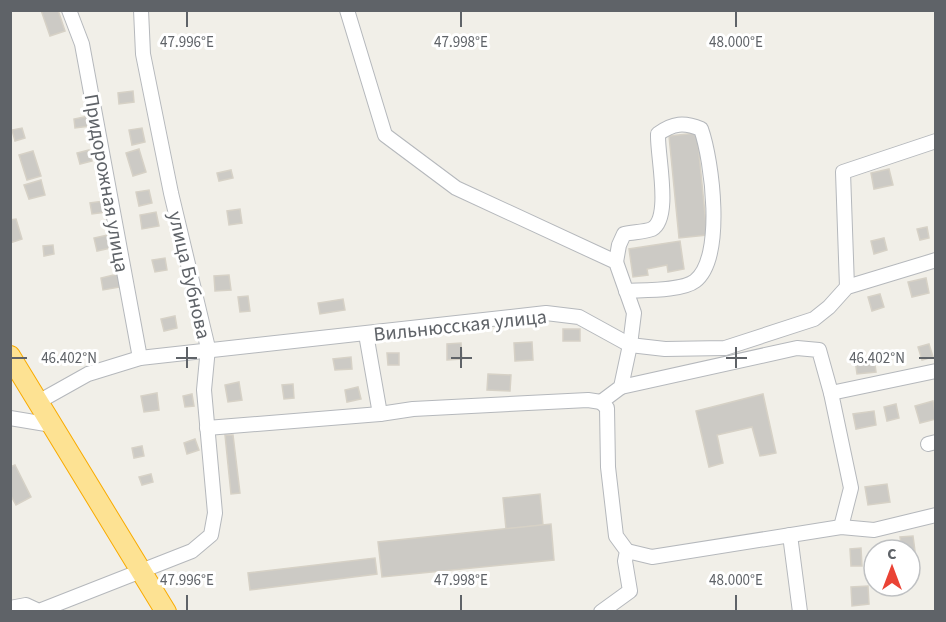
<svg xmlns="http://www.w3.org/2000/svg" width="946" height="622" viewBox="0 0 946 622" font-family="'Source Sans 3',sans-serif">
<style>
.building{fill:#cccac5;stroke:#d6d1c6;stroke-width:1.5}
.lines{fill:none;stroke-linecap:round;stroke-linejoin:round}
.minor-casing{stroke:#b5b8bc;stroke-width:16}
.highway-casing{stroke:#f9ab00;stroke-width:22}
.minor{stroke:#fff;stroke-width:14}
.highway{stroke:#fde293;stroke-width:20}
.ticks{fill:none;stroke:#5f6368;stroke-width:2}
.labels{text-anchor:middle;stroke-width:6;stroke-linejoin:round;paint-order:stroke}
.street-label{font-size:20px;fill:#5f6368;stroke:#fff}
.ticks-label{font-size:15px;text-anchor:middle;fill:#5f6368;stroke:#fff;stroke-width:6;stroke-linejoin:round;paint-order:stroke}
</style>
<rect width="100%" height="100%" fill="#f1efe8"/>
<!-- building -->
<g class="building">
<path d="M41 10H58L65 31 50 36Z"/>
<path d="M133 91 134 102 119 104 118 93Z"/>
<path d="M89 116 90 126 75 128 74 119Z"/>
<path d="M22 128 25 138 15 141 12 130Z"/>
<path d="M142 128 145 142 132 145 129 130Z"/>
<path d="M697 133 707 235 679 238 669 136Z"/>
<path d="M139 149 146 172 133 176 126 153Z"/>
<path d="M89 150 92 161 80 164 77 153Z"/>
<path d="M33 151 41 176 27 180 19 155Z"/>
<path d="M889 169 893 185 874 189 871 173Z"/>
<path d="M231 170 233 178 219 181 217 173Z"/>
<path d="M41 180 45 195 29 199 24 185Z"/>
<path d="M149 190 152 203 139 206 136 192Z"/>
<path d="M104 201 106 212 92 214 90 203Z"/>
<path d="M240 209 242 223 229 225 227 211Z"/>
<path d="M156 212 159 226 142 229 140 215Z"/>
<path d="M16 219 22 239 10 243V220Z"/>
<path d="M927 227 929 238 920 240 917 229Z"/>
<path d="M108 235 111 248 97 251 94 238Z"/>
<path d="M884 238 887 250 874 254 871 241Z"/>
<path d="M680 241 684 269 668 272 667 265 647 269 648 275 633 277 629 249Z"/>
<path d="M53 245 54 254 44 256 43 246Z"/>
<path d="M165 258 167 270 155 272 152 260Z"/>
<path d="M118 274 120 287 103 290 101 278Z"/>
<path d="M229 275 231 290 215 291 214 276Z"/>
<path d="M926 278 929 293 912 297 908 282Z"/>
<path d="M880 294 884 307 872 311 868 297Z"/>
<path d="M248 296 250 311 240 312 238 297Z"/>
<path d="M343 299 345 310 320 314 318 303Z"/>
<path d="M175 316 177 328 164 331 161 319Z"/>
<rect x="563" y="329" width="17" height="12"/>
<path d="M532 342 533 360 515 361 514 343Z"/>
<path d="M461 343 462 359 447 360V344Z"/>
<path d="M929 344 933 357 922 360 918 347Z"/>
<path d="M387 353H399V365H388Z"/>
<path d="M351 357 352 369 335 370 333 359Z"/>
<path d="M874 357 876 372 857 374 855 360Z"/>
<path d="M488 374 511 375 510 391 487 390Z"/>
<path d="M239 382 242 400 228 402 225 385Z"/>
<path d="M293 384 294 398 284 399 282 385Z"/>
<path d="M358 387 361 399 347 402 345 390Z"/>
<path d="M157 393 159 410 144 412 141 396Z"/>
<path d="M192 394 194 406 185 407 183 396Z"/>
<path d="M763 394 776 453 760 456 752 427 717 435 723 463 709 467 696 411Z"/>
<path d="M933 401 936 419 920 423 915 406Z"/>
<path d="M896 404 899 418 887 421 884 407Z"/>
<path d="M874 411 876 425 856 429 853 414Z"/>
<path d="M225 435H233L240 493 231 494Z"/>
<path d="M195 439 199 450 187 454 184 443Z"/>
<path d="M142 446 144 456 134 458 132 448Z"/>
<path d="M15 465 31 497 16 505 10 494V467Z"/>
<path d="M151 474 153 482 142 485 139 477Z"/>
<path d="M887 484 890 502 868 505 865 487Z"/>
<path d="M540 494 543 525 506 529 503 498Z"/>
<path d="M551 524 554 560 382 577 378 542Z"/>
<path d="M913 536 915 551 902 550 900 537Z"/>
<path d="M861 548 862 566H851L850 549Z"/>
<path d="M375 558 377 574 250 590 248 573Z"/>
<path d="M868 586 869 604 852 606 851 587Z"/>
</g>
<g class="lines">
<defs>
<g id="minor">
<path d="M69 10 82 44 140 358"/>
<path d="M347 10 385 135 456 188 616 262 634 313 630 345 621 387 601 402 607 408 608 467 616 536 627 551 625 561 630 591 601 612"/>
<path d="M616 262 619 245 624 234C633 232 645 232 652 229 672 218 657 155 658 134 673 123 684 122 701 129 712 160 725 258 695 281 682 291 644 290 626 291"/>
<path d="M847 287 843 172 936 141"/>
<path d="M366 334 380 414"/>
<path d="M621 387 797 348 819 350 831 393 851 488 841 527"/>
<path d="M831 393 936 371"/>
<path d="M38 402 88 374 140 358 546 313 579 317 630 345 665 349 725 348 814 319 829 307 847 287 936 260"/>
<path d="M10 418 52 425"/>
<path d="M207 428 380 414 413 409 588 400 601 402"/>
<path d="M928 444 936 442"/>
<path d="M790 535 800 612"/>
<path d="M627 551 652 557 841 527 874 530 936 515"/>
<path d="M10 608 26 605 39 611 192 551 211 535 215 513 204 390 208 348 171 193 143 54 141 10"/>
</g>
<path id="highway" d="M10 356 166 612"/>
</defs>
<!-- minor casing -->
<use href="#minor" class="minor-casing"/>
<!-- highway casing -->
<use href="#highway" class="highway-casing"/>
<!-- minor -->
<use href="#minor" class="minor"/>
<!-- highway -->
<use href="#highway" class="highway"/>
</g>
<!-- ticks -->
<path class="ticks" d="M187 12V27M461 12V27M736 12V27M187 347V368M461 347V368M736 347V368M12 358H27M176 358H197M451 358H472M726 358H747M919 358H934M187 595V610M461 595V610M736 595V610"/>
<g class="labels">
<!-- street labels -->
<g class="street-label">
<text transform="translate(107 183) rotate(80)" y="7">Придорожная улица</text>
<text transform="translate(190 275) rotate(77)" y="7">улица Бубнова</text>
<text transform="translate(460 325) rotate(-6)" y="7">Вильнюсская улица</text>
</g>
</g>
<g class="ticks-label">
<text x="187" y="47">47.996°E</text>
<text x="461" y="47">47.998°E</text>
<text x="736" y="47">48.000°E</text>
<text x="69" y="363">46.402°N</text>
<text x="877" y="363">46.402°N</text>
<text x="187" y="585">47.996°E</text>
<text x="461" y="585">47.998°E</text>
<text x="736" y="585">48.000°E</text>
</g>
<!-- border -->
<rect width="946" height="622" fill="none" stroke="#5f6368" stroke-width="24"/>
<!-- north arrow -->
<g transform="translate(892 568)"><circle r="28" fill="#ffffff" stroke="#bfc1c3" stroke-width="1.5"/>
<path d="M0-4.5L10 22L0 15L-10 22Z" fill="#ea4335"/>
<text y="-9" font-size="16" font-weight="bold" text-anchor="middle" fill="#5f6368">С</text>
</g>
</svg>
